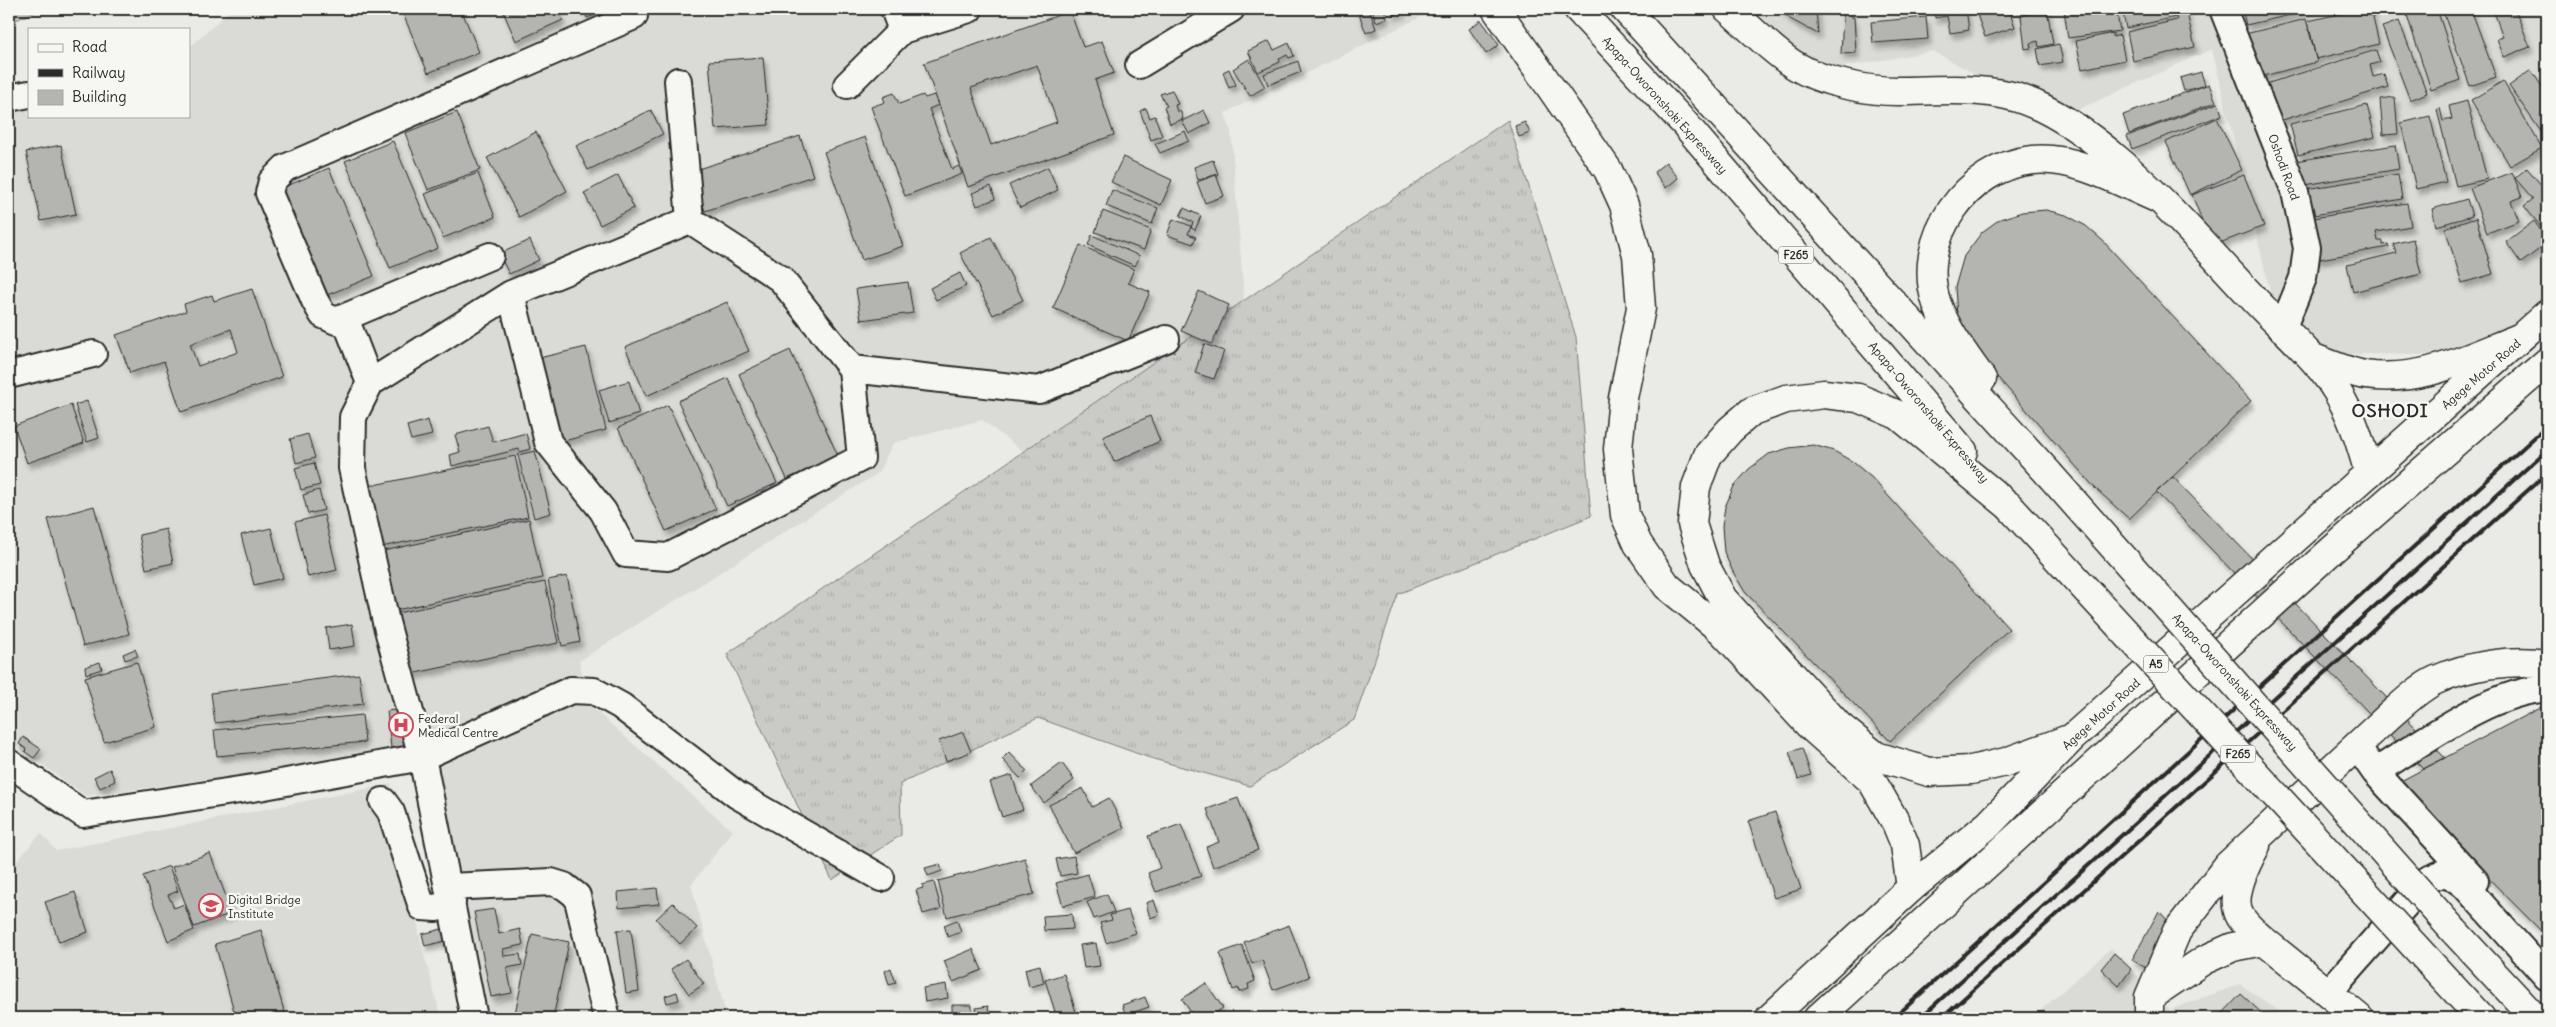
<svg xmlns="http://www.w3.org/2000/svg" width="2556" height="1027" font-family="Delius,sans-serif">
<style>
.built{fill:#dadad6}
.grass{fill:url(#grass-tufts);stroke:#7a7a79}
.building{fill:#b4b4b1;stroke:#2b2b2b;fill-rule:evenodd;filter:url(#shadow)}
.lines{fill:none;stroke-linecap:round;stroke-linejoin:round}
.minor-casing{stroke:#2b2b2b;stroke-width:30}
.major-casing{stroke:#2b2b2b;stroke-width:31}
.highway-casing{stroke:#2b2b2b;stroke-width:31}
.minor{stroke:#f6f6f2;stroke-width:26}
.major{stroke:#f6f6f2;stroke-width:28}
.highway{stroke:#f6f6f2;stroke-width:28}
.rail{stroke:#2b2b2b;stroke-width:4}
.highway-bridge-casing{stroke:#2b2b2b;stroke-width:31;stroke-linecap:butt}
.highway-bridge{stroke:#f6f6f2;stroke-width:28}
.labels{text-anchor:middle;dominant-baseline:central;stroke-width:5;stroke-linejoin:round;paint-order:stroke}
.shield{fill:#f6f6f2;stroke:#686867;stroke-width:1}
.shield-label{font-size:11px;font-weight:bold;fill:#2b2b2b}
.street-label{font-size:12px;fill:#2b2b2b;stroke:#f6f6f2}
.poi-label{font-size:12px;fill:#2b2b2b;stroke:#f6f6f2;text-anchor:start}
.district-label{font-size:18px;font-weight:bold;letter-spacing:1px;fill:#2b2b2b;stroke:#f6f6f2}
</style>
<defs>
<pattern id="grass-tufts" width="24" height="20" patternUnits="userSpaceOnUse" patternTransform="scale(1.25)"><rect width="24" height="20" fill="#cacac7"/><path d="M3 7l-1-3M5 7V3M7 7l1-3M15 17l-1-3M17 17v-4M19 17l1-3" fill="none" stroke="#aeaeab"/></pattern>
<filter id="shadow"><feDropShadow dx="3" dy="5.5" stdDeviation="2.5" flood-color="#0004"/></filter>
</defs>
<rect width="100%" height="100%" fill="#eaeae6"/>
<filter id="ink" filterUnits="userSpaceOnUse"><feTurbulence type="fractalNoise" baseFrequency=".02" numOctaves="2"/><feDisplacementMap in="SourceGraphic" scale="10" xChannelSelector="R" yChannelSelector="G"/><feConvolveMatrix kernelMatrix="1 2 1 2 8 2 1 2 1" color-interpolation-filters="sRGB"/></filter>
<g filter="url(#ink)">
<path class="built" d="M232,9H1429L1431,12L1225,113L1231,132L1247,338L1032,458L982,420L893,443L878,473L579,661L589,705L733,831L691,885L727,1018H485L430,749L86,796L9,741V106L29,101V116H189V48Z
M1725,9H2547V314L2510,356L2285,353L2212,49L2066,115L2028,103L1933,51L1804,74Z
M391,784L421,943L441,1018H9V870L41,833L56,851Z
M2111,948L2170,1010L2240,984L2289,1018H2032Z"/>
<path class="grass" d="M9,9H41L9,23Z
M1508,120L1576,337L1591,516L1398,594L1354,720L1250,786L1150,758L1038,718L900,784L901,835L832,880L727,654Z"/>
<path class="building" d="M401,9H461L479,52L428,73Z
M502,9H557L563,20L516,41Z
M583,9H610L587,18Z
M911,9H926L913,14Z
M1357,9H1369L1376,29L1366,33Z
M1372,9H1384L1387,18L1376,22Z
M1391,9H1402L1403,12L1393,15Z
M1781,9H1816L1818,34L1790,19Z
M1840,9H1850L1851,17H1854L1856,53L1841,54L1843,17Z
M1934,9H1966L1969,30L1950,33L1947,16L1935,18Z
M1975,9H2009L2015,27L1985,37Z
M2017,9H2032L2018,13Z
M2047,9L2053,44L2039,47L2038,41L2030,43L2031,48L2025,49L2021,16Z
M2116,9L2120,31L2068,38L2064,10Z
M2122,9H2186L2195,47L2133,61L2127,32L2177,20L2176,17L2126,28Z
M2242,9H2317L2246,25Z
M2361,9H2371L2379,44L2316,59L2308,21Z
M2416,9H2437L2460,80L2431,90L2406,12Z
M2442,9H2471L2496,77L2470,86Z
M2493,9H2515L2530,47L2504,57L2497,39L2503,37Z
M1070,11L1083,47L1102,41L1114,73L1095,80L1114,135L968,187L924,63ZM1037,65L1057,122L991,145L971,88Z
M1926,17L1928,39L1873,43L1871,22Z
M2306,19L2317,62L2252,79L2241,35Z
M1481,20L1499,45L1486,54L1469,29Z
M2399,21L2427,93L2410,100L2382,27Z
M2113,33V37L2120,35L2125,60L2082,69L2076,41Z
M1269,41L1274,50L1289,43L1294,56L1289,58L1287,55L1279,59L1280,62L1258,72L1248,51Z
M2059,44L2063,62L2040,66L2037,49Z
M2376,50L2380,62L2370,65L2373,77L2384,74L2388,87L2273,123L2262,85Z
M763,57L769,125L715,129L709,61Z
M1249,59L1265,87L1250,96L1233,69Z
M1298,61L1301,72L1268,85L1264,74Z
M1229,69L1236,85L1229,88L1223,72Z
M2531,70L2547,94V140L2509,86Z
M2201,72L2205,85L2184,91L2180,78Z
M2503,81L2542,148L2510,166L2471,100Z
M2209,84L2216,102L2129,134L2123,115Z
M1172,90L1178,104L1175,105L1177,112L1180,110L1183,119L1170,124L1164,107L1167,106L1160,94Z
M894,93L899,104L923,95L925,98L934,95L938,105L929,109L952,169L959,166L962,174L905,196L871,107L885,102L883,97Z
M2395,97L2398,134L2383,135L2380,99Z
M2467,101L2487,179L2456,186L2437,110L2440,108L2443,121L2452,119L2449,106Z
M2218,103L2222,115L2132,149L2127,136Z
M2367,105L2375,137L2298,155L2290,124Z
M1146,108L1150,118L1155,116L1162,136L1151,140L1140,111Z
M651,110L663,134L588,170L576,146Z
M1204,110L1210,123L1189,134L1182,121Z
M457,112L480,170L428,190L405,133Z
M2430,116L2446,182L2416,189L2401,123Z
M2217,118L2242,170L2190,195L2166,142Z
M1525,122L1530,133L1519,137L1515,126Z
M1185,131L1189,141L1160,153L1155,144Z
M536,132L567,191L519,217L487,158Z
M800,136L813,176L705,211L692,171Z
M865,137L903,246L862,260L824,152Z
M393,141L438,248L390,268L345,161Z
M61,145L76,214L41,221L26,152Z
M2395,145L2399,169L2299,186L2295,161Z
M1123,157L1172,180L1161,205L1111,182Z
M1213,160L1218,174L1198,180L1194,167Z
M1666,162L1678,178L1666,188L1654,172Z
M1048,167L1058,190L1020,208L1009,185Z
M329,168L374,276L322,297L277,190Z
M2527,168L2547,192L2546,233L2524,206L2533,199L2515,178Z
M2547,170V183L2541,175Z
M2512,172L2522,197L2511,201L2519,221L2487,233L2470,188Z
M478,173L495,217L443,238L425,194Z
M2398,174L2402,199L2303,217L2300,190Z
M618,175L634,208L600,225L584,193Z
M1216,175L1224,196L1205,203L1197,182Z
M2244,175L2264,226L2212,246L2192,195Z
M991,186L995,199L977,206L972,193Z
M1112,190L1158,208L1152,224L1106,206Z
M2467,199L2472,216L2436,226L2432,209Z
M2407,203L2411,226L2376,232L2378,241H2383V245L2388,244L2389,247L2314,260L2307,219Z
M1184,208L1201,216L1195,230L1191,228L1193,222L1180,216Z
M2046,210L2066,215L2086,226L2103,241L2251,401L2129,519L2095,488L1978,355L1957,316L1955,287L1964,256L1982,232L2000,219L2022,212Z
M1103,211L1151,230L1144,250L1095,232Z
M2476,218L2493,274L2462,283L2445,228Z
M1173,219L1191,226L1188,234L1196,237L1193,244L1167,235Z
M2534,221L2547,239V243L2521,263L2506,242Z
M1092,235L1140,256L1135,266L1088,245Z
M991,237L1023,300L993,315L960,253Z
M2413,239L2421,274L2353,292L2347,265L2396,253L2393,244Z
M530,240L539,260L509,274L499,254Z
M1080,245L1134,269L1128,283L1150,292L1128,341L1053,308Z
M960,273L966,286L936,300L930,288Z
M908,282L913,313L861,320L856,289Z
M252,289L282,377L181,412L164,361L130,373L116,335L186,311L184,304L212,295L214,301ZM231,329L238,352L198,366L190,344Z
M1199,291L1229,305L1212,344L1181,331Z
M727,302L749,351L646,396L625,347Z
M1204,344L1224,351L1214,379L1195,373Z
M586,347L606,430L560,442L539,358Z
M790,350L838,456L787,479L739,374Z
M728,378L777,483L727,506L678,401Z
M629,381L639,414L609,423L599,390Z
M87,401L99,438L87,442L75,405Z
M71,405L84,443L27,463L14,426Z
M668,405L716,509L666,531L618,428Z
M1150,416L1160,441L1114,462L1103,437Z
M428,420L432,435L411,440L407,426Z
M488,426L493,442L526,433L530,449L520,452L519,449L452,466L450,455L460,452L455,435Z
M308,434L315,458L296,463L290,439Z
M1813,445L1834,451L1853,462L1871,477L2009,629L1890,741L1745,592L1733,572L1724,552L1722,526L1725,507L1734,486L1749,469L1769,454L1789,448Z
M535,451L551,513L534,518L518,455Z
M515,456L528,517L376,548L364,487Z
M314,463L320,485L301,490L295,468Z
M2173,477L2445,758L2423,769L2156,492Z
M319,490L324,510L308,514L303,495Z
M94,506L129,634L83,646L48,519Z
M324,515L337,570L308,577L295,522Z
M529,519L542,578L392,611L379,552Z
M271,528L283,578L254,585L241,535Z
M166,529L173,563L146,569L139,535Z
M567,576L580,642L562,646L548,580Z
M545,582L558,643L406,675L393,614Z
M352,624L355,646L329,650L326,628Z
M135,649L138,656L125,660L123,654Z
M100,662L102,669L86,674L85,667Z
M137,662L156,727L104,742L85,677Z
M359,674L363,704L215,723L211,693Z
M2547,704V937L2395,784Z
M407,708L410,746L391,748L387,711Z
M362,715L365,742L217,756L214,730Z
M963,732L971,752L946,761L939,741Z
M23,737L41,749L34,758L25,752L26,749L19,744Z
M1802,748L1811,775L1798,779L1789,752Z
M1009,752L1027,771L1020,778L1002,759Z
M1062,763L1074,780L1044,803L1031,786Z
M110,769L115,781L100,788L94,777Z
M1012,775L1023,810L1002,817L990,782Z
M1083,788L1092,807L1109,798L1124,828L1074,853L1049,805Z
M1238,798L1258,850L1213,867L1206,847L1219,842L1207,809Z
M1775,812L1801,889L1774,898L1748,821Z
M1181,824L1201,876L1156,892L1148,873L1160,868L1148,836Z
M210,853L232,913L194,927L172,867Z
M1074,856L1077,873L1060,876L1056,859Z
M1025,858L1034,894L947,917L938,881Z
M940,864L942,871L928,876L925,868Z
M169,866L178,891L168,895L174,908L184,904L194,930L168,941L143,876Z
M1088,874L1095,897L1063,906L1056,883Z
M934,882L941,909L923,914L916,890L923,888L922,885Z
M657,888L659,904L619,908L618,892Z
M75,892L88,932L59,942L45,902Z
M1107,894L1114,912L1094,919L1087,902Z
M1154,900L1159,915L1150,918L1146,903Z
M673,903L697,928L680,944L656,919Z
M494,909L499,934L520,929L523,945L503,949L504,956L520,954L522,965L507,968L512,993L491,997L474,912Z
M1128,910L1136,933L1106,943L1100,923L1112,920L1110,915Z
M2159,911L2169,922L2146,968L2132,960Z
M1072,914L1073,929L1044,931L1043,916Z
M957,920L961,932L948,937L944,925Z
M1289,925L1309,977L1273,990L1262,960L1252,964L1244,942Z
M442,929L445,941L425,946L422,934Z
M631,929L639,991L626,993L617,930Z
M261,930L286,1018H236L215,944Z
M532,934L569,942L553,1018H514Z
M1096,943L1100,966L1084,968L1080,945Z
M1242,945L1255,981L1248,984L1249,989L1239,992L1238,988L1233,990L1220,953Z
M973,949L982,970L953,982L944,961Z
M2114,953L2131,969L2119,986L2101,969Z
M686,959L704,984L689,994L671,969Z
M1040,965L1044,983L1029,987L1025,969Z
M891,968L896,983L889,985L885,971Z
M1064,974L1076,1012L1057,1018L1045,980Z
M1206,983L1223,1008L1208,1018H1195L1182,999Z
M946,984L948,998L925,1002L923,988Z
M677,992L679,1000L667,1003L665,996Z
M2241,994L2267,1018H2227L2222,1014Z
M1145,997L1149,1007L1126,1015L1122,1005Z
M952,1005H972V1018H952Z
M988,1006L990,1018H978L976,1008Z
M1017,1011L1019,1018H995L994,1015Z
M1171,1011L1177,1018H1164L1163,1017Z
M1707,1012L1713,1018H1700Z"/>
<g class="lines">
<defs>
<path id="minor" d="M894,9L902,30
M2223,9L2295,192L2307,248L2303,278L2282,329
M1139,65L1231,9
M678,81L690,220
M847,85L902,30L969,9
M9,98L29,94
M490,256L336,321L323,315L315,301L269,193L272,181L285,168L634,16
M345,318L370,383
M852,369L1039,390L1166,339
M9,375L93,354
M2357,746L2375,772L2475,881
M9,763L83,814L259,787L422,757L571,690L594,691L621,706L737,795L881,878
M2375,772C2420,744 2494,689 2547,689
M383,801L391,812L422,907L436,908L452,903
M449,887L551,882L564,886L577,896L607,1018
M2329,992L2427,880L2446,872L2464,885L2547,977
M474,1018L422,757L386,622L352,468L353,417L370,383L511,294L690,220L781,279L852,369L861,458L668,557L626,554L603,511L548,442L511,294"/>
<path id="major" d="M1496,9L1608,170L1624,205L1637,255L1641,308L1623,398L1618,449L1625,515L1638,544L1667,586L1722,631L1809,725L1872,781L1896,823L1905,845L1911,888
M1728,9C1747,25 1775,54 1796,66C1822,82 1867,91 1897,91C1934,91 1971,87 2007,95C2095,115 2194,236 2255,300C2286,333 2322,361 2343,402C2355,424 2362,449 2369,473
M2314,358C2330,364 2348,372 2365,375C2422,383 2467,358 2519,338
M2256,846C2247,862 2229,897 2240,916C2245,925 2256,934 2264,941
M2149,997L2204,960L2233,947L2264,941L2359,1018
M2149,1018V997L2177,931L2228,865L2390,715C2404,703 2419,688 2436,680C2468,665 2513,659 2547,664"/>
<path id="highway" d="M1578,9L1685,124L1963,451
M1625,9L2049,474
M1982,379C1966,356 1947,332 1937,304C1914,240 1967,166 2033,160C2076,156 2121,183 2159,199
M2009,506L1898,415L1858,398L1824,394L1786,399L1752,411L1730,430L1708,455L1696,487L1692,524L1705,565L1723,599L1838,725L1876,756L1929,772L1971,770L2006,762L2066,740
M2454,931L2535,1018
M2467,1003L2481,1018
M1770,1018L1911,888L1989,824L2072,738L2547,314
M1818,1018L2331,551L2547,362"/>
</defs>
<use href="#minor" class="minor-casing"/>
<use href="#major" class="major-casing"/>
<use href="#highway" class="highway-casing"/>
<use href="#minor" class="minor"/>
<use href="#major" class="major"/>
<use href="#highway" class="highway"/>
<path class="rail" d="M1894,1018L2547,426
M1920,1018L2547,450
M1942,1018L2547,473"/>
<defs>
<path id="highway-bridge" d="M2049,474L2454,931
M2009,506L2467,1003"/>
</defs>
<use href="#highway-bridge" class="highway-bridge-casing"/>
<use href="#highway-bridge" class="highway-bridge"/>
</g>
</g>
<defs>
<symbol id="hospital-ring" viewBox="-11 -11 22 22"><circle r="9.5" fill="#f6f6f2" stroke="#d1495b" stroke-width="1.5"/><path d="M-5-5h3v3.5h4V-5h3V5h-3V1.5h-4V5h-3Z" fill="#d1495b"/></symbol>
<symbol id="university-ring" viewBox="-11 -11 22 22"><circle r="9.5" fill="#f6f6f2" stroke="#d1495b" stroke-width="1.5"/><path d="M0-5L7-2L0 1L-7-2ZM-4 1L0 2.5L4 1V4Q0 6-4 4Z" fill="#d1495b"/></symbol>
</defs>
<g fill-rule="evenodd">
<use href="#hospital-ring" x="387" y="711" width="28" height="28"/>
<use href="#university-ring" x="197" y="892" width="28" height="28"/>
</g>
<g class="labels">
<g class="shield">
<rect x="1778.5" y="246.5" width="35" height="17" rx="4"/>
<rect x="2143.5" y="655.5" width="25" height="17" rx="4"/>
<rect x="2220.5" y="745.5" width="35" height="17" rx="4"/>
</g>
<g class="shield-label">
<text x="1796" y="255">F265</text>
<text x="2156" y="664">A5</text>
<text x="2238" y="754">F265</text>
</g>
<g class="street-label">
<text transform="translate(1665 105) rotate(48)">Apapa-Oworonshoki Expressway</text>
<text transform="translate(2284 167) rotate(70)">Oshodi Road</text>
<text transform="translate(2481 374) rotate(-41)">Agege Motor Road</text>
<text transform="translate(1929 412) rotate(50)">Apapa-Oworonshoki Expressway</text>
<text transform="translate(2235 682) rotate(48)">Apapa-Oworonshoki Expressway</text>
<text transform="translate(2101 714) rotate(-42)">Agege Motor Road</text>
</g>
<g class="poi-label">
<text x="418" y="718">Federal<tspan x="418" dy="14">Medical Centre</tspan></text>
<text x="228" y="899">Digital Bridge<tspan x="228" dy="14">Institute</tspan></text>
</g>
<g class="district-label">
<text x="2390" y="410">OSHODI</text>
</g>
</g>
<rect width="2556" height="1027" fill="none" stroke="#f6f6f2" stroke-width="30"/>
<rect x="15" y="15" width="2526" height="997" fill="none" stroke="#2b2b2b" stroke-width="2" filter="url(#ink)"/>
<rect x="28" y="28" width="162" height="90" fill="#f6f6f2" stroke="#a5a5a2"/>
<rect x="38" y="44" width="25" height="8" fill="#f6f6f2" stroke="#a5a5a2"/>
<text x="72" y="52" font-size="15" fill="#2b2b2b">Road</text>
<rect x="38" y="69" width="25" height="8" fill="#2b2b2b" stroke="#a5a5a2"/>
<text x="72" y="78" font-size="15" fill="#2b2b2b">Railway</text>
<rect x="38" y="90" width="25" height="15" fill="#b4b4b1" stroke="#a5a5a2"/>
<text x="72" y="102" font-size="15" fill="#2b2b2b">Building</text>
</svg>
